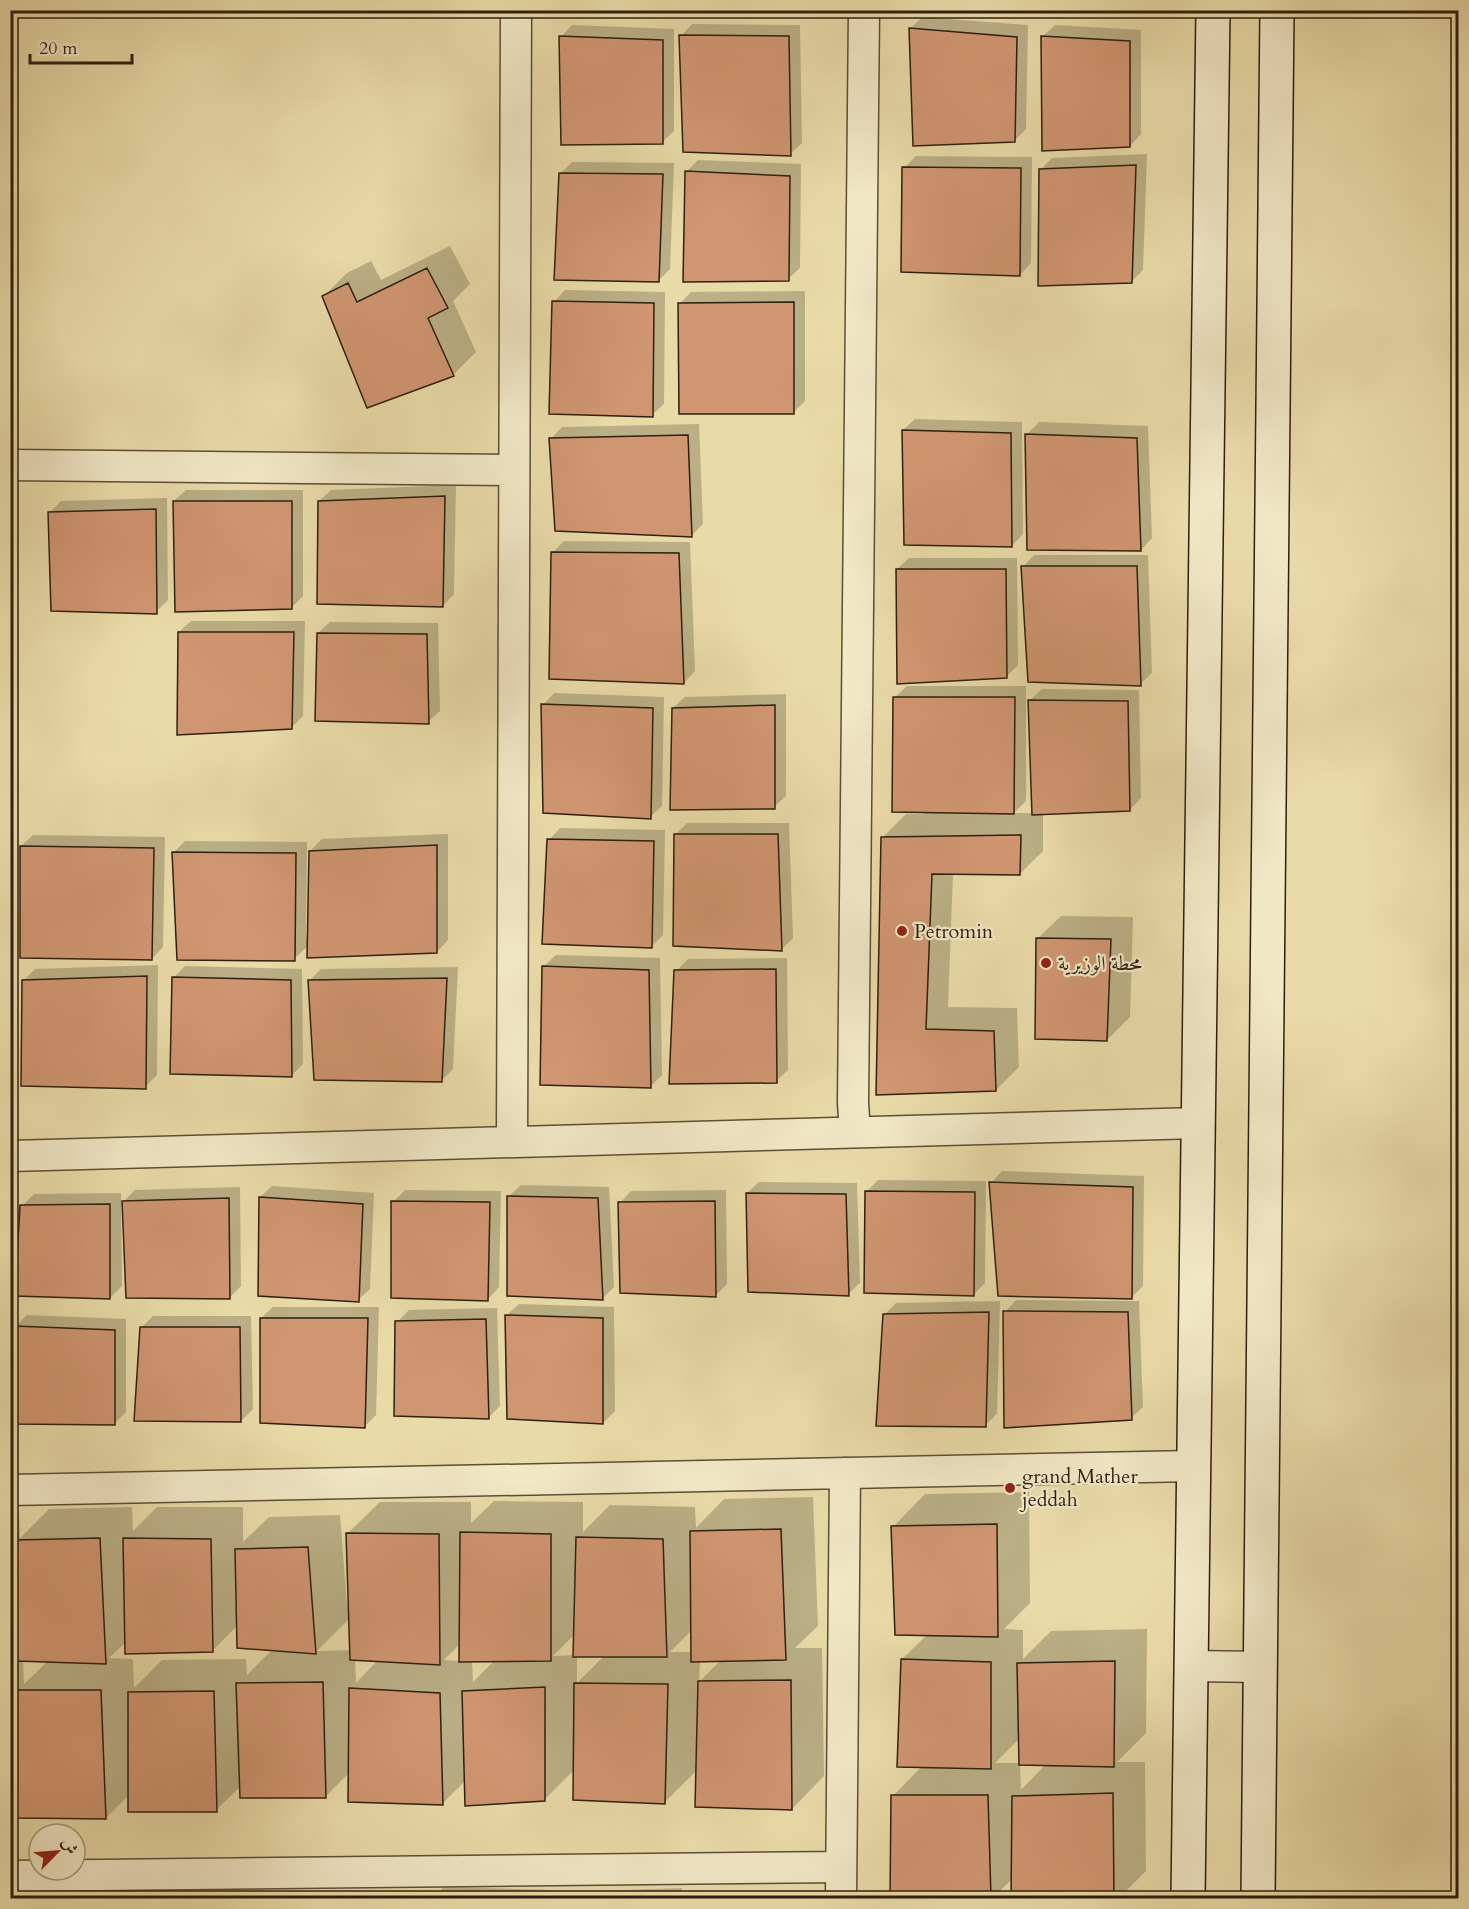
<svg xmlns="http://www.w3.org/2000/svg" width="1469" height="1909" font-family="Cardo,Amiri,serif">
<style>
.shadow{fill:#0003;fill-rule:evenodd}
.building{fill:#d09671;stroke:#2e1f10;stroke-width:1.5}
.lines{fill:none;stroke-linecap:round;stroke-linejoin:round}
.street-casing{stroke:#5d4e36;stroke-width:33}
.secondary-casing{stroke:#2e1f10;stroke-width:36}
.street{stroke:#f1e8c6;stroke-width:30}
.secondary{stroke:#f1e8c6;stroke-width:33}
.poi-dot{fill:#8f2418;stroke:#f1e8c6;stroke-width:2}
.labels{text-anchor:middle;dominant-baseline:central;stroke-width:4.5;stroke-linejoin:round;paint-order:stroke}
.poi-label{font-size:20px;fill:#2e1f10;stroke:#f1e8c6;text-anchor:start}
</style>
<rect width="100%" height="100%" fill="#e9dba8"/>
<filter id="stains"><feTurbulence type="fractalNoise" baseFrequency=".00333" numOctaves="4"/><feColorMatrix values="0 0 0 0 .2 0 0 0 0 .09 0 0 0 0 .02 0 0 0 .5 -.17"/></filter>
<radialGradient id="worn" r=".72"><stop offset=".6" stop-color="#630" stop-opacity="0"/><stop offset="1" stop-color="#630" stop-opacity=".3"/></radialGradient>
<path class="shadow" d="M922,17L1028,25L1026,129L1014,141L910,29Z
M692,24L800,25L802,143L790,154L681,36Z
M572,25L674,29V131L662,142L561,37Z
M1055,25L1141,30V134L1130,146L1043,36Z
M1147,154L1143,270L1131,282L1040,170L1052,158Z
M916,156L1032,157L1031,263L1020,275L904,168Z
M698,160L801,164L800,268L788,279L687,171Z
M572,162L674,163L670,269L658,281L560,174Z
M450,246L470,284L453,301L476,352L453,375L324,296L347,273L371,261L381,280Z
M565,290L665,292L664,404L652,415L554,302Z
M805,291V401L793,413L680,304L691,292Z
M915,419L1022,422L1023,534L1012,546L903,430Z
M1039,422L1148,426L1152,538L1141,550L1027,434Z
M699,424L703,524L692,535L551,439L562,427Z
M456,485L454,594L443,606L319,501L331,490Z
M186,490H303V596L291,608L174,501Z
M167,498L168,600L156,612L50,512L61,501Z
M564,541L690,542L695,671L684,683L553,552Z
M1034,555H1148L1152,673L1140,684L1023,567Z
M909,558H1017L1018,665L1006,677L897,569Z
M191,621H305L303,716L291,728L179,632Z
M330,622L438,623L440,711L428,722L318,633Z
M907,686H1026V801L1014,813H1034L1030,700L1042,689L1139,690L1141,798L1130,810L1043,813V851L1020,874L953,873L948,1007L1017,1008L1019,1067L996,1090L877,1093L883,837L906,814H924L895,697Z
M554,693L664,697L662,806L650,817L543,705Z
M786,694V796L774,807L673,708L685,697Z
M687,823H789L793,938L782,949L675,835Z
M560,828L665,830L663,935L651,947L549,840Z
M448,834V940L437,952L309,945L294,959L173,853L185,841L307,842L306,936H309L310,851L322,839Z
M33,835L165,837L163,947L152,959L21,846Z
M1061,916L1133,917L1130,1017L1107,1040L1037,939Z
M556,955L660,958L662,1075L651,1086L544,966Z
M787,958L788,1070L776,1081L676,971L688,959Z
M158,965L157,1075L145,1087L24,980L35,969Z
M185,966L302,969L303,1064L291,1076L173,978Z
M458,967L453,1069L442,1080L310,980L321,969Z
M1002,1171L1144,1176L1143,1286L1132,1297L991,1183Z
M878,1180L986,1181L985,1283L973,1295L867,1191Z
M759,1182L857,1183L860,1283L848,1294L747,1193Z
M521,1185L609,1187L614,1287L602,1299L509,1196Z
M272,1186L374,1193L370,1289L358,1300L260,1197Z
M240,1187L241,1286L230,1297L124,1206H121L122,1286L110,1298L22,1206L34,1194L121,1193V1204L135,1190Z
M405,1190L501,1191L499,1287L488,1299L393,1202Z
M726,1190L727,1284L715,1296L620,1203L631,1191Z
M1016,1300L1139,1301L1143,1407L1131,1418L1005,1312Z
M1000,1301L997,1414L985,1425L884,1315L896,1303Z
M519,1304L614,1307L615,1411L603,1423L507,1315Z
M273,1307H379L376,1415L365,1426L261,1318Z
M497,1308L500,1406L488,1418L397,1322L409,1310Z
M27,1315L126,1319V1412L114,1424L15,1327Z
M153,1316H251L253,1409L241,1421L141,1328Z
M1029,1492L1030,1603L1004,1629L1023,1630V1659L1051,1631L1147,1629L1146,1733L1117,1762H1145L1146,1871L1125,1892L1143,1891V1898L891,1897L893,1796L922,1766L902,1659L928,1634L893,1527L925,1494ZM1020,1738L1021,1763H995ZM1020,1764H1046L1021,1790ZM1013,1878V1894H997Z
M813,1497L818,1626L795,1648H822L824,1776L792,1809L697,1770L664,1803L575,1769L544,1800L466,1780L442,1804L349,1773L325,1797L241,1786L216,1810L130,1794L106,1818L17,1788L10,1795V1657H17V1621L10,1627V1512H19L20,1538L49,1509L132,1507L133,1531L157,1507H243V1542L269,1517L340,1515L347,1606H349L347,1534L380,1502H471V1523L494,1501L583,1502V1532L610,1505L695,1507L696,1528L724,1499ZM350,1618L351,1650L317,1651ZM238,1625L272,1650L247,1675L246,1659L162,1660L134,1688L133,1659L109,1658L127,1641L212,1651ZM692,1630V1652H670ZM575,1634L574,1655L553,1656ZM461,1643V1661L444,1660ZM577,1656H604L577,1683ZM355,1659L378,1660L356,1683ZM23,1660L48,1661L24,1684ZM495,1660L473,1682L472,1661ZM700,1660H721L699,1682Z
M444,1887L550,1890V1898H432Z
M682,1888V1898H567L574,1892Z
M194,1892L197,1898H180Z
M810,1894V1898H710L712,1897Z"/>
<path class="building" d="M909,28L1017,37L1015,142L913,146Z
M679,35L789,36L791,156L683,152Z
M559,36L663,40V144L561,145Z
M1041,36L1130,41V147L1042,151Z
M1136,165L1132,283L1038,286L1039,169Z
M902,167L1021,168L1020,276L901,272Z
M685,171L790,176L789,281L683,282Z
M559,173L663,174L659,282L554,280Z
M427,268L448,308L428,318L454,376L367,408L322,296L348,283L357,302Z
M552,301L654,303L653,417L549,414Z
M794,302V414H679L678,303Z
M902,430L1011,433L1012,547L904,545Z
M1025,434L1137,438L1141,551L1027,550Z
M688,435L692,537L555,531L549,438Z
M445,496L443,607L317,604L318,501Z
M173,501H292V609L175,612Z
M156,509L157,614L51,611L48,512Z
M551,552L679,553L684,684L549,679Z
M1021,566H1137L1141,686L1028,682Z
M896,569H1006L1007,678L897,684Z
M178,632H294L292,729L177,735Z
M317,633L427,634L429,724L315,721Z
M893,697H1015L1014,814L892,812Z
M1028,700L1128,701L1130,811L1032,815Z
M541,704L653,708L651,819L543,813Z
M775,705V809L670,810L672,708Z
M674,834H778L782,951L673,946Z
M1021,835L1020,875L932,874L926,1029L994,1031L996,1091L876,1095L881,837Z
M547,839L654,841L652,948L542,944Z
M437,845V953L307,958L309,851Z
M20,846L154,848L152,960L20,958Z
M172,852L296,853L295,961L177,960Z
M1036,938L1111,939L1107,1041L1035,1039Z
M542,966L649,970L651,1088L540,1085Z
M776,969L777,1083L669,1084L674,970Z
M147,976L146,1089L21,1086L22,980Z
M172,977L291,980L292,1077L170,1074Z
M447,978L442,1082L314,1080L308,980Z
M989,1182L1133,1187L1132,1299L998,1296Z
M865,1191L975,1192L974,1296L864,1293Z
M746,1193L846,1194L849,1296L748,1292Z
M507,1196L598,1198L603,1300L507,1296Z
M259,1197L363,1204L359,1302L258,1296Z
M229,1198L230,1299L126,1298L122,1201Z
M391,1201L490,1202L488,1301L391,1298Z
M715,1201L716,1297L620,1293L618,1202Z
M110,1204V1299L15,1296L20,1205Z
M1003,1311L1128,1312L1132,1420L1004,1428Z
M989,1312L986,1427L876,1426L883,1314Z
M505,1315L603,1318V1424L507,1419Z
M260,1318H368L365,1428L260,1423Z
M486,1319L489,1419L394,1416L395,1321Z
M14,1326L115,1330V1425L14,1424Z
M140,1327H240L241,1422L134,1421Z
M997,1524L998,1637L895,1635L891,1526Z
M781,1529L786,1660L691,1662L690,1531Z
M460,1532L551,1534V1661L459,1662Z
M346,1533L439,1534L440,1665L350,1660Z
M576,1537L663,1539L667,1657H573Z
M100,1538L106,1664L15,1661V1540Z
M123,1538L211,1539L213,1652L125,1654Z
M308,1547L316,1654L237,1648L235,1549Z
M901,1659L991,1662V1769L897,1767Z
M1115,1661L1114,1767L1019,1765L1017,1663Z
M791,1680L792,1810L695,1807L698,1681Z
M323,1682L326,1798H240L236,1683Z
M574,1683L668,1684L665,1804L573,1800Z
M545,1687V1801L465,1806L462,1691Z
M349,1688L440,1693L443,1805L348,1802Z
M16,1690H101L106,1819L15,1818Z
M214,1691L217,1812H128V1692Z
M1113,1793L1114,1898H1011L1012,1796Z
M891,1795H988L991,1898H890Z"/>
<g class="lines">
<defs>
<path id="street" d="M10,465L514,470
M855,1132L853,1103L864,10
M512,1142L516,10
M10,1156L1198,1123
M10,1490L1193,1466
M1191,1666L1261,1667
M10,1876L841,1867
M841,1898L845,1473"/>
<path id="secondary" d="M1188,1898L1213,10
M1258,1898L1277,10"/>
</defs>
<use href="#street" class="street-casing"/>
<use href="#secondary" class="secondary-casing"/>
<use href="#street" class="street"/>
<use href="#secondary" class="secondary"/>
</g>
<g class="poi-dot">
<circle cx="902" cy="931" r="6"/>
<circle cx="1046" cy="963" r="6"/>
<circle cx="1010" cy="1488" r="6"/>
</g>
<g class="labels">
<g class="poi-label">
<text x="914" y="931">Petromin</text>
<text x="1058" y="963">محطة الوزيرية</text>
<text x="1022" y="1476">grand Mather<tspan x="1022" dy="23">jeddah</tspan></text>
</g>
</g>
<rect width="1469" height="1909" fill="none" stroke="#e9dba8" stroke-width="36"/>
<rect x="12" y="12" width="1445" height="1885" fill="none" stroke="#2e1f10" stroke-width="3"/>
<rect x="18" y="18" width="1433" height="1873" fill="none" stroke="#2e1f10" stroke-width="1.5"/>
<g transform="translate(57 1852) rotate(65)"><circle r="28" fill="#f1e8c6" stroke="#a3987d" stroke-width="1.5"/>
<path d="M0-4.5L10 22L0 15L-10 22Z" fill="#8f2418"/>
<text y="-9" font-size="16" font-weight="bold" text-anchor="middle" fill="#2e1f10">ش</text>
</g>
<path d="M30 54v9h102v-9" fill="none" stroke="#2e1f10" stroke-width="3"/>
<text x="39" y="54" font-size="18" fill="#2e1f10" stroke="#f1e8c6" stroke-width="4.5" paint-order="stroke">20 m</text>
<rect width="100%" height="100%" filter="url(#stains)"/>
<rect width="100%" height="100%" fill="url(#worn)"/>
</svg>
